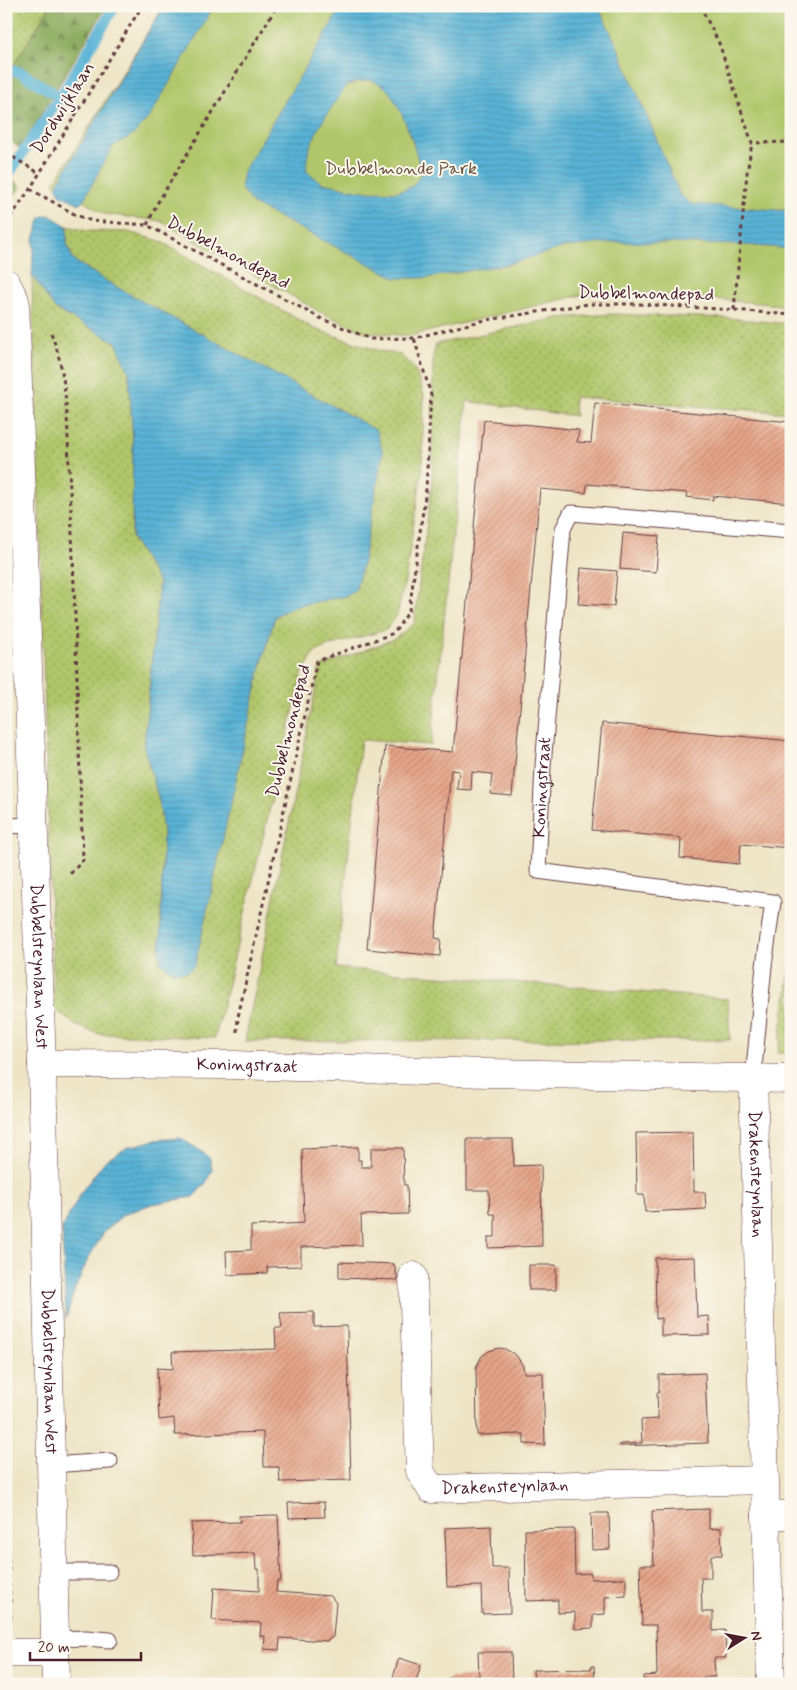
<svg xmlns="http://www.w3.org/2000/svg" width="797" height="1690" font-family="Mynerve,sans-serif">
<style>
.grass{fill:url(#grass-dots);stroke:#7e724a}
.forest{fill:url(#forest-firs);stroke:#6b6544}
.green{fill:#b1c66a;stroke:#7e724a}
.water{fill:url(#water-rules);stroke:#516980;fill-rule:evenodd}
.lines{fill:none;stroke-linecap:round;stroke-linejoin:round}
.stream{stroke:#58b3d6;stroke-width:11}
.building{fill:url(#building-hatch)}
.lane-casing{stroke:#633d42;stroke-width:17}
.street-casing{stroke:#633d42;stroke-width:29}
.path{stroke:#633d42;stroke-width:3;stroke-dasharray:4 4;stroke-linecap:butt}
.lane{stroke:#fff;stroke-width:15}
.street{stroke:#fff;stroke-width:28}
.labels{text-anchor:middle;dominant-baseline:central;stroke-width:4;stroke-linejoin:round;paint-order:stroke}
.street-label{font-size:18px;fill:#4a1f2b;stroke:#fbf7ec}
.park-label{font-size:18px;fill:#69513e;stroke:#fbf7ec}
</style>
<defs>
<pattern id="grass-dots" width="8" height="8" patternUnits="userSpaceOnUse" patternTransform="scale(1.25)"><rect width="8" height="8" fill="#b1c66a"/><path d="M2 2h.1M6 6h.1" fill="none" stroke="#92a057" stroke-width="1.8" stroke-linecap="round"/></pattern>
<pattern id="forest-firs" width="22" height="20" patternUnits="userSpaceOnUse" patternTransform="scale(1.25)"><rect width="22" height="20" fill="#8cab5e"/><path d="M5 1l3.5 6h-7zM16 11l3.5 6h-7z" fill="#748b4e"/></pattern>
<pattern id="water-rules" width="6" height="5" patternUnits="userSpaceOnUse" patternTransform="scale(1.25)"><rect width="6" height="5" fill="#58b3d6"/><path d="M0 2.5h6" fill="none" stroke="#4b91ae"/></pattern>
<pattern id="building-hatch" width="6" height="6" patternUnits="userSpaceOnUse" patternTransform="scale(1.25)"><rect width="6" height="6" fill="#e6a589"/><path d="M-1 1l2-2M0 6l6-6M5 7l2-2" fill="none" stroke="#bc8670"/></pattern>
</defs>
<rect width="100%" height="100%" fill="#fbf7ec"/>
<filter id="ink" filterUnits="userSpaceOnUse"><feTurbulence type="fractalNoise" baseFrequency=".02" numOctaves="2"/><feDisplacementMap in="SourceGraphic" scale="10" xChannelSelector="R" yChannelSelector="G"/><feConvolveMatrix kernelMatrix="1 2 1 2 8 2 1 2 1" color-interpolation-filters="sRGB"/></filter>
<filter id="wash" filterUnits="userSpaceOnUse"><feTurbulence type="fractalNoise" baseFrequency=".0096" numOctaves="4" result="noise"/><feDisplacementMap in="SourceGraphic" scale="20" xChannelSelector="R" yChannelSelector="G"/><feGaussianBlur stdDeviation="1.12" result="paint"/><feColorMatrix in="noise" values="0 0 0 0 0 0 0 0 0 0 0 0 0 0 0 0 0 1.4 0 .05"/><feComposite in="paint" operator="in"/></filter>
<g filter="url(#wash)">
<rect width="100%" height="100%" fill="#eee5c6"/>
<path class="grass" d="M6,6H50L6,78Z
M67,226L87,231L128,232L160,241L315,329L377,350L401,355L415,369L424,395L422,471L405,581L397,615L386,630L328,646L314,653L302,674L215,1038L99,1034L75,1025L54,1009C48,830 43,651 38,471C37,406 33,340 32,275L55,309L116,342L129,372L133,444L132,538L159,582L144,747L159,800L163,832L160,962L261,666L275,616L294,606L346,596L111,284L73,260L67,244Z
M612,314L727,318L791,324V413L574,397L575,416L467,401L431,745L361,740L336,968L728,999L730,1040L245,1041L320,667L394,639L414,624L432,483L433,357L436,344L558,318Z
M790,970L791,1053H778V1052Z"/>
<path class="forest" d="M50,6H107L20,149L6,137V78Z
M6,175L21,186L6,207Z"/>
<path class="green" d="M164,6H791V306L637,292L581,295L409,336L364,332L320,312L160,221L104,214L54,183Z"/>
<path class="water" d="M164,6H214L150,116L133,135L113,146L84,199L80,204L61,195L56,186Z
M342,6H598L618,48L680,195L691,204L791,211V249L747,245L618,242L565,247L509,264L425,278H396L253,204L241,189L243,172ZM372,80C377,83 385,86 388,90C403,110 417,150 421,174L413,186L397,192L361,191L322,183L307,172C302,146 331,109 345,87L355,82Z
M49,215L67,226V244L73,260L111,284L376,430L383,452L362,566L355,591L346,596L294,606L275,616L261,666L195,965L187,972L173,971L160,962L163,832L159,800L144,747L159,583L132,538L133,444L129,372L116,342L55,309L32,275L34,239L41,217Z
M180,1138L201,1151L210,1159L212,1170L206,1183L193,1197L152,1204L123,1215L104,1232L88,1259L75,1289L66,1318L62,1228L82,1191L105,1161L128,1147L155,1140Z"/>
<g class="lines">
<path class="stream" d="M6,68L20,72L60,97
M6,178L60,97L115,6"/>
</g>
<g id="blocks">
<path class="building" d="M595,403L791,422V503L713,496V500L686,497L687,493L587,484L586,493L540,489L512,796L490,794L492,774L472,772L471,790L457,789L459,771L451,770L435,938L441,939L440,956L367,949L385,746L453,752L484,420L579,430L577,442L591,443Z
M623,533L659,536L656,572L620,569Z
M581,568L617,571L614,606L578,604Z
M602,723L791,741V848L741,844L739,864L680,858L681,838L592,830Z
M693,1132L694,1192H705L706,1209L645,1212L644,1195H637L636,1133Z
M467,1139H513L514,1166L541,1165L542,1246L488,1248V1237H495V1214H490L489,1190H467Z
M358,1147V1160H361V1167H371V1148H403L404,1185H407L408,1214L361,1215L362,1245L301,1247V1266L267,1267V1273L227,1275L226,1251L251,1250V1226L304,1223L302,1149Z
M695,1257L697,1317L709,1316L710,1335L661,1336V1318L656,1319L655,1258Z
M339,1262L394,1264L398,1280L339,1278Z
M529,1265H556V1290H529Z
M314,1312V1327L347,1326L351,1480L280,1482L279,1467H264L263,1432L175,1435L174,1418L159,1420L157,1368L173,1369L172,1352L276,1349L275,1328H282L280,1313Z
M499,1348L505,1349L516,1355L523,1366L524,1373H543L545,1445L524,1444V1434L477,1435L476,1367L482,1356L489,1351Z
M705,1373L708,1443L620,1446V1444L642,1443L641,1420L658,1419L657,1392L659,1393V1375Z
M324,1502L325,1517L289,1518L288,1503Z
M709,1509V1529L721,1528L722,1555H711V1578H701L702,1612H713V1631L725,1630L726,1658H714L715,1677H704V1684H644V1676L657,1675L656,1625H642L640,1565H654L652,1511Z
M591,1513H609L610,1549L592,1550Z
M278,1515L281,1581H277L276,1592L331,1596L336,1603L333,1637L327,1641L280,1638L279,1650L264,1649L265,1636H260L261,1623L212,1620L214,1588L259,1591V1569H256L255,1553L193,1555L191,1523L240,1522L239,1516Z
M491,1526L492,1568H509L510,1613L482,1614L481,1586L447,1587L445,1528Z
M574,1529L575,1574L591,1573V1579L626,1578V1596L605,1597V1614L593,1615V1628L575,1629V1612L558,1613V1600L526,1601L525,1530Z
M478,1652H511L512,1684H448V1678L479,1676Z
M399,1658L421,1665L415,1684H391Z
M591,1666H594L595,1684H534L533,1670L591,1669Z
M233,1680V1684H184V1682Z"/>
</g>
</g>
<g filter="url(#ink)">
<use href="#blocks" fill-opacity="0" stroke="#633d42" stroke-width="1"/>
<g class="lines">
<defs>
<g id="lane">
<path d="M6,826L32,825"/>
<path id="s1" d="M753,1078L764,966L773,902L538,871L543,766L563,529L571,513L791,531"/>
<path d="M51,1465L110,1461"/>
<path d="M53,1572H109"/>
<path d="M54,1639L86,1638L110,1640"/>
</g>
<g id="street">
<path id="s2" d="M6,283L15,300L42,1064L56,1684"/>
<path id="s3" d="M42,1064L234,1065L486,1073L791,1079"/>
<path id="s4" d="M753,1078L771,1684"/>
<path id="s5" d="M413,1276L420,1471L431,1489L764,1480"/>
<path d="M766,1515H791"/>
<path d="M6,1653H54"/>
</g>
</defs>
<use href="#lane" class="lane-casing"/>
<use href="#street" class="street-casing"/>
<path class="path" d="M700,6L719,43L752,143L791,142
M6,153L39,173
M30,189L76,215L92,221L147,225L322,319L371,339L414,338L481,321L588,304H640L734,310L791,315
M6,224L30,189L142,6
M147,225L158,202L277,6
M734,310L747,173L752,143
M51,333C70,379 67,439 70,489C76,613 78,736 83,860L70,874
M237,1032L238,1017L317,661L394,633L409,611L426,489L431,395L414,338
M6,1487L11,1621"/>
<use href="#lane" class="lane"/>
<use href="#street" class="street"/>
</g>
</g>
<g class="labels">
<g class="street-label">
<text transform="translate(63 108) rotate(-58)">Dordwijklaan</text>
<text transform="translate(228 253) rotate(28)">Dubbelmondepad</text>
<text transform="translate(646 294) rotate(1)">Dubbelmondepad</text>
<text transform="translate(289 731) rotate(-76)">Dubbelmondepad</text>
<text stroke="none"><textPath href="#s1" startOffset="498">Koningstraat</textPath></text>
<text stroke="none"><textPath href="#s2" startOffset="686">Dubbelsteynlaan West</textPath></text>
<text stroke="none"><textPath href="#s3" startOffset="205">Koningstraat</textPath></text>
<text stroke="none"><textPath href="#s4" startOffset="96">Drakensteynlaan</textPath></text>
<text stroke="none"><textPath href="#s2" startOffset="1091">Dubbelsteynlaan West</textPath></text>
<text stroke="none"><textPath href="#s5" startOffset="290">Drakensteynlaan</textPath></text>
</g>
<g class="park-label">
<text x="401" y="169">Dubbelmonde Park</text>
</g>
</g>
<rect width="797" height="1690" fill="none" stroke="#fbf7ec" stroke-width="25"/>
<g transform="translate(744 1638) rotate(79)" stroke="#fbf7ec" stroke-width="4" paint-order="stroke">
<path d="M0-4L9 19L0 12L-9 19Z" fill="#4a1f2b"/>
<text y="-8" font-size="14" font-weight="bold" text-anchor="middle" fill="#4a1f2b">N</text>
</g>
<path d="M30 1652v8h111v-8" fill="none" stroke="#4a1f2b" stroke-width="2.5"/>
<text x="38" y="1652" font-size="15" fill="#4a1f2b" stroke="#fbf7ec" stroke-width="4" paint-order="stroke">20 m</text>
</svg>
